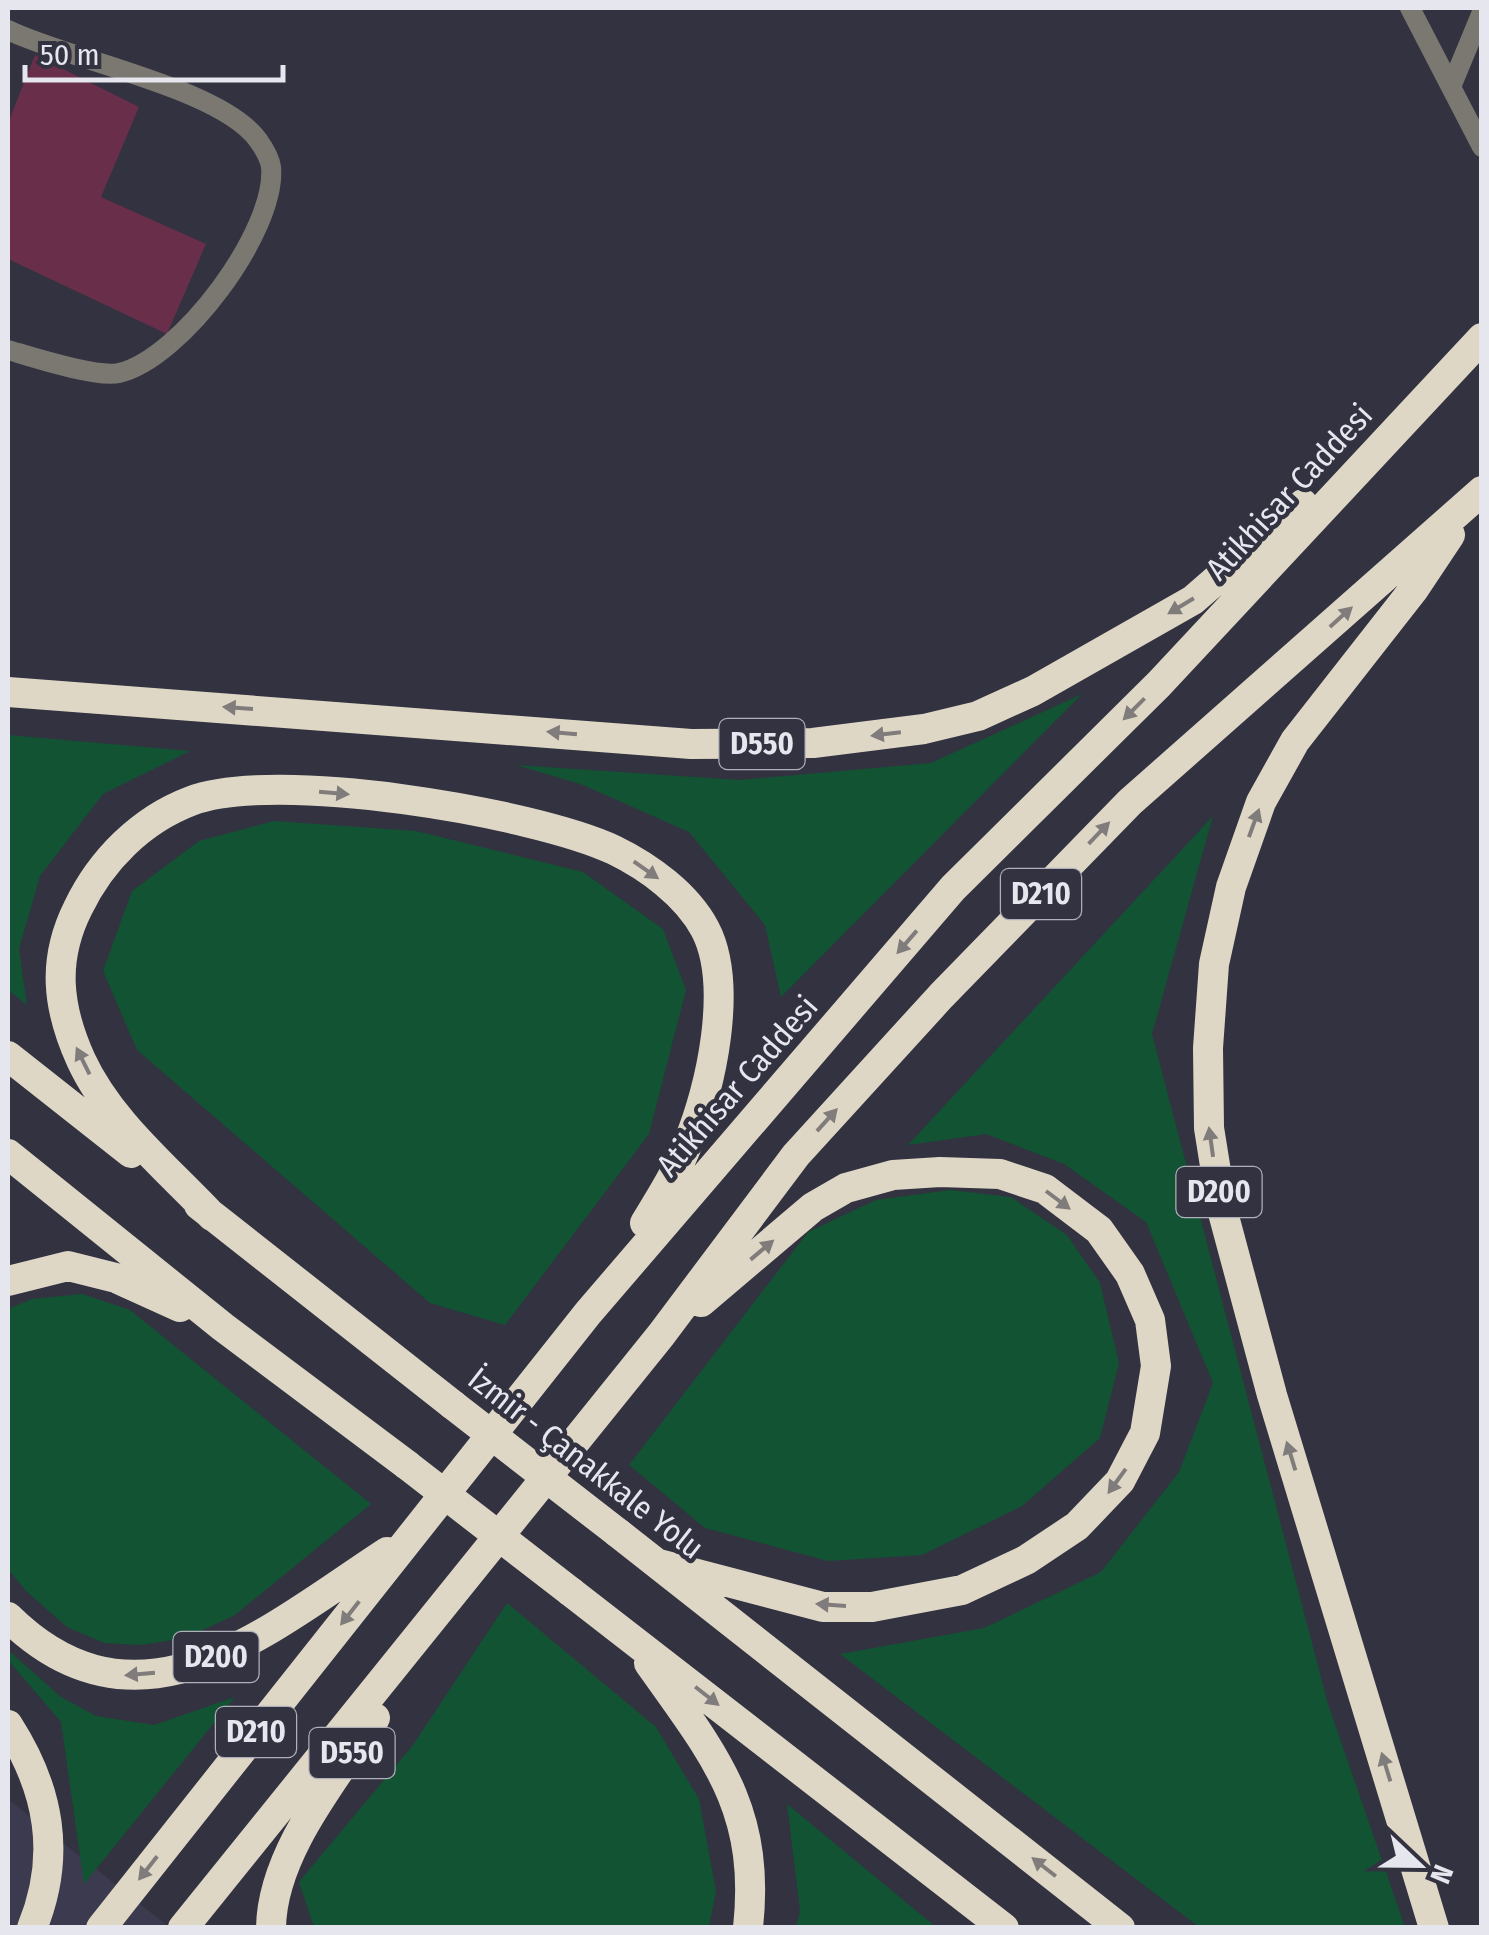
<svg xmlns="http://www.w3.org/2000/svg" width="1489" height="1935" font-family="'Fira Sans Condensed',sans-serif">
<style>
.built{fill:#3b3a4e}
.green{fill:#125333}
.building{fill:#692e4a}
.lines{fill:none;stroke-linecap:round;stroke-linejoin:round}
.street{stroke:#7b7871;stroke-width:20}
.highway{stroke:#dfd7c6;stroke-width:30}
.highway-bridge{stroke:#dfd7c6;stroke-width:30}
.oneway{fill:#807c7c}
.labels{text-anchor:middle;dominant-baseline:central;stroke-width:9;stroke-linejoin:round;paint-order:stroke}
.shield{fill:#323240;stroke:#b0b0ba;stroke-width:2.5}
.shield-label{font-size:30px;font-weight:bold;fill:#e6e6ef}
.street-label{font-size:32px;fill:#e6e6ef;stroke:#323240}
</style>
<rect width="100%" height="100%" fill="#323240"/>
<path class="built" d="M8,1799L169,1927H8Z"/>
<path class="green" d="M1082,694L781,997L765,925L689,832L583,785L516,765L739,780L931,763Z
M8,735L190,751L103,794L40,876L19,949L27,1005L8,990Z
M1213,816L1152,1034L1328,1704L1405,1927H1199L840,1654L984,1628L1101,1572L1179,1472L1213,1383L1146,1222L1064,1164L986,1134L908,1145Z
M274,821L416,831L583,872L663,929L686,990L649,1134L505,1325L430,1303L137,1050L103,971L132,891L199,841Z
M950,1190L1011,1197L1067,1235L1100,1283L1119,1363L1100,1438L1022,1506L922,1555L828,1561L705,1528L629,1465L808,1232L876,1200Z
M82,1294L130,1310L371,1504L235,1615L186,1638L140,1645L104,1643L67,1627L26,1591L8,1569V1309L32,1299Z
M507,1603L656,1727L699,1799L716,1891L709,1927H314L299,1882L413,1745Z
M8,1650L61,1697L96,1716L154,1725L235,1697L84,1884L61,1722L8,1660Z
M787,1804L936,1927H796L800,1911Z"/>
<path class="building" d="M35,55L139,107L101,197L206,244L167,334L8,259V123Z"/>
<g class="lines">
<path class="street" d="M1410,8L1482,147
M8,30C69,60 221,88 258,140C263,147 270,159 271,167C277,230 181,359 119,373C96,378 32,357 8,350
M1451,87L1482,12"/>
<path class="highway" d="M8,692L691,744L813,743L924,729L978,716L1033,691L1193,600L1303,504
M8,1056L131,1153
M8,1154L223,1327L407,1465
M199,1205L453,1405
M212,1216C167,1168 109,1121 81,1060C57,1007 52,960 78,908C101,860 141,820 191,801C274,769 533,812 614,850C649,867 687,895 705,929C734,984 711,1089 688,1143C677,1172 661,1197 645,1223
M8,1281L68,1266L116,1278L180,1307
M618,1533L1120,1928
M659,1564L823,1607H872L962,1590L1026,1560L1077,1526L1120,1481L1145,1433L1156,1366L1150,1320L1130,1274L1099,1230L1045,1189L1000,1174L940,1172L893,1175L846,1188L813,1207L701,1302
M571,1592L1004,1928
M8,1617C139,1746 267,1630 387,1552
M649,1663C714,1755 761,1808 748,1928
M8,1725C49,1789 62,1855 32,1928
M101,1928L588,1313L953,888L1159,684L1482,338
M183,1928L661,1335L796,1155L941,996L1130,802L1482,491
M271,1928C272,1853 335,1779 375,1718
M1434,1928L1272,1395L1222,1209L1209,1128L1208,1048L1214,964L1231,887L1261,802L1295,741L1414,589L1450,535"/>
<path class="highway-bridge" d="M453,1405L618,1533
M407,1465L571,1592"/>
</g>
<defs><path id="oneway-solid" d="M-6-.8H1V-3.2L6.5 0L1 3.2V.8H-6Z" transform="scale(2.5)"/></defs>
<g class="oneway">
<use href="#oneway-solid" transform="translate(1181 606) rotate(149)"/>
<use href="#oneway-solid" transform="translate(1341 617) rotate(-42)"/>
<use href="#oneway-solid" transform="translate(238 708) rotate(-176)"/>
<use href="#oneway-solid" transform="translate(1134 709) rotate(135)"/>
<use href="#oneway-solid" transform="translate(562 733) rotate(-175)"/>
<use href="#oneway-solid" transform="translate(886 734) rotate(173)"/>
<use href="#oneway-solid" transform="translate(334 793) rotate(5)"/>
<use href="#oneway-solid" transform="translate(1254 823) rotate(-70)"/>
<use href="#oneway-solid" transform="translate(1099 833) rotate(-46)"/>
<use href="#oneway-solid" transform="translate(646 870) rotate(35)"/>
<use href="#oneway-solid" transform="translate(907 942) rotate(131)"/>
<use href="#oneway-solid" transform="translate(83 1061) rotate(-116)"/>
<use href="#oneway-solid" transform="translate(827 1120) rotate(-48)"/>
<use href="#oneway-solid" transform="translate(1211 1142) rotate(-98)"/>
<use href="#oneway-solid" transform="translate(1058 1200) rotate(37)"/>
<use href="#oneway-solid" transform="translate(762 1250) rotate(-40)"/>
<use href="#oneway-solid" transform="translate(1291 1456) rotate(-107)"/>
<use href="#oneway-solid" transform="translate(1117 1481) rotate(126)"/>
<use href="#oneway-solid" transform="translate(831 1605) rotate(-176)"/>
<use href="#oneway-solid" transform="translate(350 1613) rotate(128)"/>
<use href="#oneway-solid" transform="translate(140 1674) rotate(175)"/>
<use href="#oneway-solid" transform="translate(707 1696) rotate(38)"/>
<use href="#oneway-solid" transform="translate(1386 1767) rotate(-107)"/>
<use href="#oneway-solid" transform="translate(1044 1867) rotate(-142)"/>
<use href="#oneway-solid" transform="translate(148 1868) rotate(128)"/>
</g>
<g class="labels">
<g class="shield">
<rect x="719.5" y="719" width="85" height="50" rx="8"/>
<rect x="1001" y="869" width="80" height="50" rx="8"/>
<rect x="1176.5" y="1167" width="85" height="50" rx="8"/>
<rect x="173.5" y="1632" width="85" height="50" rx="8"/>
<rect x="216" y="1707" width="80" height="50" rx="8"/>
<rect x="309.5" y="1728" width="85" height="50" rx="8"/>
</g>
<g class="shield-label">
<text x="762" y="744">D550</text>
<text x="1041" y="894">D210</text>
<text x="1219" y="1192">D200</text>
<text x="216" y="1657">D200</text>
<text x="256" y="1732">D210</text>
<text x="352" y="1753">D550</text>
</g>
<g class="street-label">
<text transform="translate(1289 492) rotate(-47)">Atikhisar Caddesi</text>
<text transform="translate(737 1086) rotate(-49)">Atikhisar Caddesi</text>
<text transform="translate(586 1463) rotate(38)">İzmir - Çanakkale Yolu</text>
</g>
</g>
<rect width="1489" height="1935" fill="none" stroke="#e6e6ef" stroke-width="20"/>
<g transform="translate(1419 1865) rotate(112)" stroke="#323240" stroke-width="8" paint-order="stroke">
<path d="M0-8L18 38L0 25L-18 38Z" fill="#e6e6ef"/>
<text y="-15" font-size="28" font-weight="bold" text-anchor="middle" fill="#e6e6ef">N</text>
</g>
<path d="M25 65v15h258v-15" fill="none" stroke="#e6e6ef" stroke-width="5"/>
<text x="40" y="65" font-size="30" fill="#e6e6ef" stroke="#323240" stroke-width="8" paint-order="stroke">50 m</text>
</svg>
